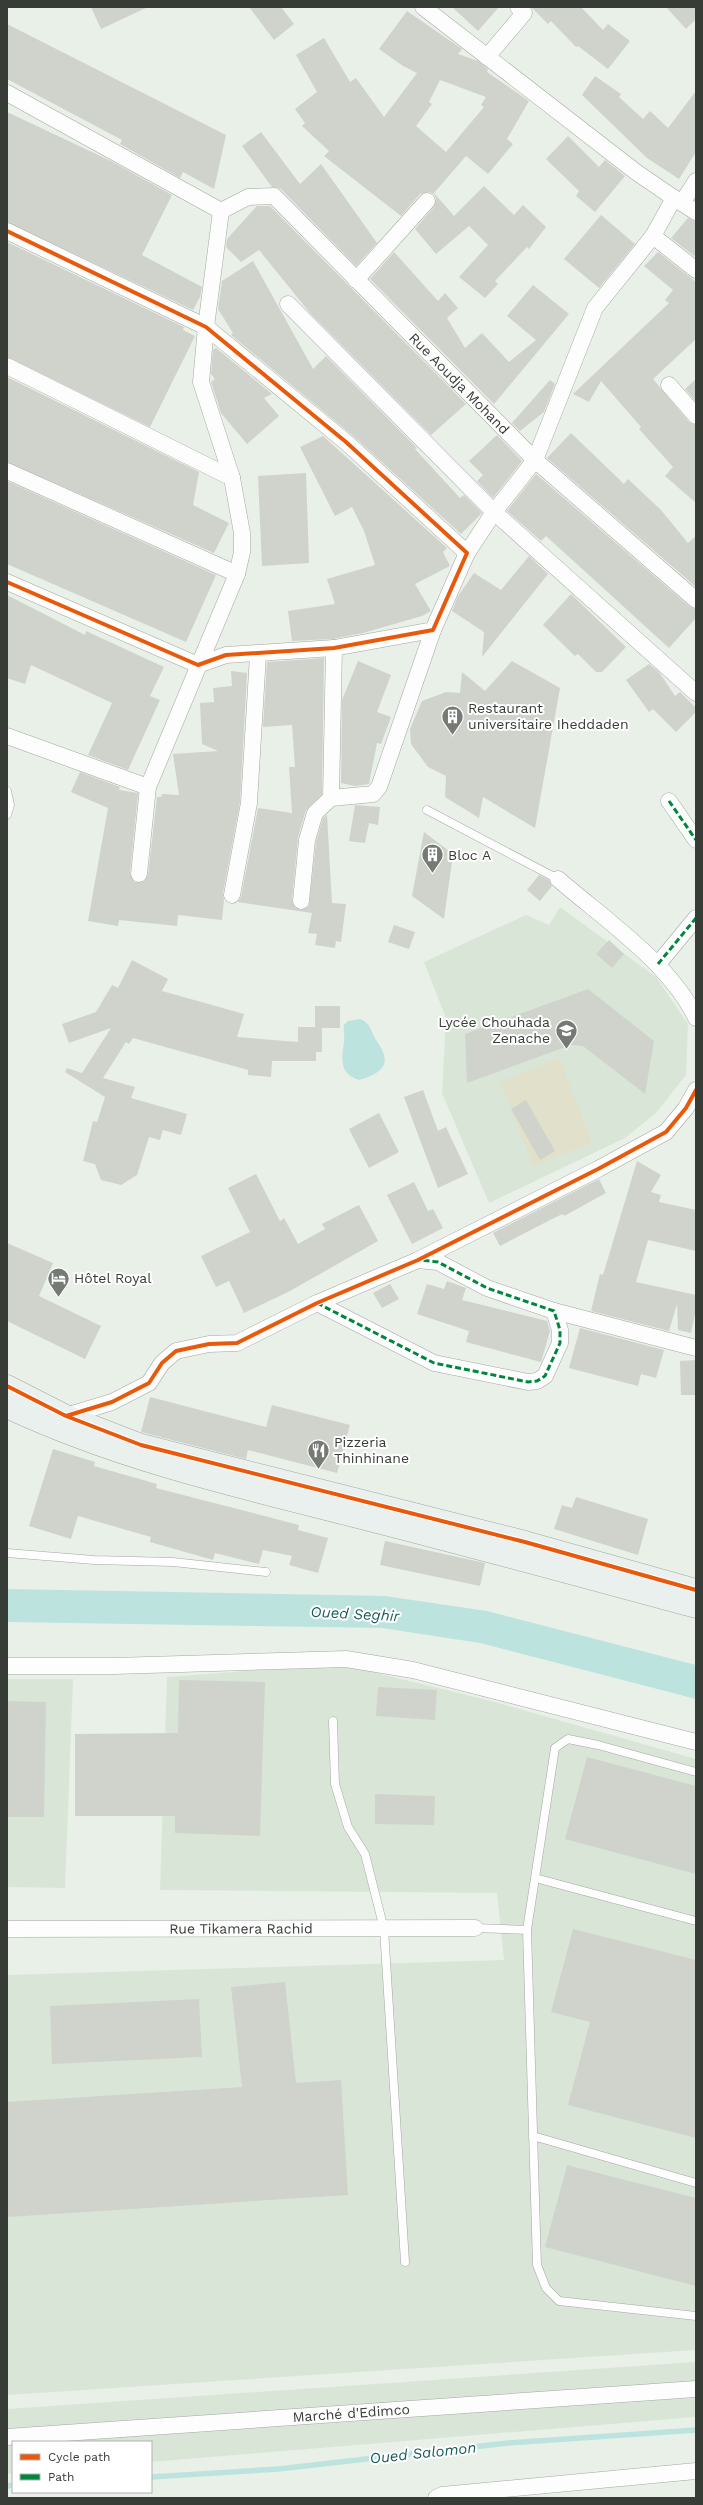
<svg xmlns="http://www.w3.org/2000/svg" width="703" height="2505" font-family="'Work Sans',sans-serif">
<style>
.built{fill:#d9e6d7}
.green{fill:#e1e0cb}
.water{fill:#bde3de}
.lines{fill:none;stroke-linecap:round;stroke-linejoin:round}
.stream{stroke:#bde3de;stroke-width:5.5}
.building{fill:#cfd3cc;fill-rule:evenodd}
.lane-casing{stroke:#a3a8a2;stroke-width:9}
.street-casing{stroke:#a3a8a2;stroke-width:17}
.secondary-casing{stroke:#a3a8a2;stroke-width:23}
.lane{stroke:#fcfdfc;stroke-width:8}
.street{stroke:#fcfdfc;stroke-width:16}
.secondary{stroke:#eaf0ed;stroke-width:22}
.quiet{stroke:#00873e;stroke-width:3;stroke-dasharray:6 3;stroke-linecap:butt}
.cycleway-casing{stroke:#fff;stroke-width:6}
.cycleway{stroke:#e8590c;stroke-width:4}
.labels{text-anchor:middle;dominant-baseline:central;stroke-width:4;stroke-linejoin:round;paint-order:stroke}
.street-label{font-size:14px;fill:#373c36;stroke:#fff}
.poi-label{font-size:14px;fill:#373c36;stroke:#fff;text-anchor:start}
.water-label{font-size:15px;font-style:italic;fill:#175c58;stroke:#fff}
</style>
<rect width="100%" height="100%" fill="#e9f0e8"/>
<path class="built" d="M560,907L656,977L688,1024L686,1075L656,1113L625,1138L489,1203L442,1093L446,1018L424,962L526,915L549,925Z
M340,1664L495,1702L696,1759V2350L7,2395V1975L504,1960L497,1893L160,1890L167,1677Z
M7,1679H73L65,1888L7,1887Z
M696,2362V2417L151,2462V2442H13V2473L7,2474V2409Z"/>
<path class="green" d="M559,1058L592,1143L533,1166L500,1082Z"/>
<path class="water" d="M360,1019C371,1023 371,1032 376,1040C393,1063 384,1073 359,1080C338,1073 342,1058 344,1041C345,1036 343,1031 344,1025L348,1021Z
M7,1589L385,1596L487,1611L696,1665V1699L480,1643L382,1628L7,1622Z"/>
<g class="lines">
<path class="stream" d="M151,2477L278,2469L508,2443L696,2430
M7,2486L13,2485"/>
</g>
<path class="building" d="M91,7H148L101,29Z
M249,7H281L294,24L274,40Z
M452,7H499L478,31Z
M531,7H581L603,30L608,24L630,41L608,69L578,46L576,47L551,21L548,24Z
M666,7H696V19L686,29Z
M407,11L462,49L458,54L478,61L488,69L487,72L529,101L507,139L513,144L488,174L466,156L434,193L454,216L484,186L514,215L523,205L546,227L529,249L527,247L495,281L498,284L485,298L459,277L488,245L469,226L436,254L415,229L434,207L436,198L434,194L429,192L420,194L401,216L324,156L329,151L302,126L305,123L295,109L317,92L296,55L324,38L350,82L356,78L384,117L417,73L403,66L379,49ZM440,80L486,97L481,105L484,107L446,152L416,126L432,104L429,102Z
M7,24L226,135L214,189L183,172L180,178L120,144L122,140L7,79Z
M595,76L621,94L619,97L643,119L650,111L668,128L696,91V152L679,179L647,158L582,95Z
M7,112L111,161L172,195L142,255L202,287L200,297L193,310L7,222Z
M261,132L300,184L321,164L377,243L356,266L281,189L272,187L242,146Z
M568,136L599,167L605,160L625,176L595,212L576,196L579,191L546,159Z
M257,206H270L466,404L431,435L310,313L259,250L241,262L226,247L227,239Z
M601,215L635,244L599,288L564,259Z
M688,218L696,221V254L694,256L671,238Z
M7,242L184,327L183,330L195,336L150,427L7,357Z
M394,252L438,301L445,293L458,308L447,318L465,348L482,333L509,362L536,340L507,316L533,285L569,314L494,404L370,279Z
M658,252L696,282V339L653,379L689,422L696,425V503L665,476L673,467L639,429L641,427L601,381L589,402L573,394L669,303L665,300L673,290L644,266Z
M253,261L313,369L326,356L417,448L415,449L460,498L464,495L482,513L461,534L352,435L231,335L233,333L218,309L222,281Z
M216,348L272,394L264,398L279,416L247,444L221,413L211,382L215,379L211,374L213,350Z
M7,377L199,472L193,505L229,523L214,553L7,462Z
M696,379V402L685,389Z
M550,380L555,384L544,412L520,431L512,423Z
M571,433L624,484L628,479L661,510L688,543L696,536V587L547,458Z
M497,435L522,461L493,498L477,481L483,475L469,461Z
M323,436L447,548L443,552L450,566L415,584L431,611L422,616L363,633L333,639L292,641L288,611L335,604L327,579L375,565L364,531L352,507L335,516L300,447Z
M306,473L309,563L262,566L258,476Z
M536,474L690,607L696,609V618L669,648L546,536L541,541L507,511Z
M7,481L216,575L186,642L7,564Z
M529,556L548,574L482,657L484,632L452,611L458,596L474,573L501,590Z
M571,594L626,647L602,672H596L578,654L575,656L543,625Z
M7,595L85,635L86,631L164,667L150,696L160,700L128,770L88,755L112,703L31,665L25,684L7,678Z
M324,658L322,794L306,810L298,837L292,900L295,908L300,910L309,906L316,842L323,818L327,815L332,903L346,904L341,942L336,941L335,948L315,945L317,934L308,933L312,913L238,902L241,897L258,808L292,813L289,767H295L292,725L263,727L267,662Z
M358,661L391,675L377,712L391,717L381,744L377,743L369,784L355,786L341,783L342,700Z
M512,661L560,688L535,828L483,797L479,818L445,797L446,776L428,767L411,744L410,729L422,701L446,692L460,693L462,672L485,691Z
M649,664L659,672L675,696L680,692L696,708V712L676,732L653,709L649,712L626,680Z
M231,671L247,673L240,802L223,893L224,900L222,920L178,915L177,926L119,920L118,926L88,921L108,808L71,792L80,772L120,787L119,790L138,793L130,873L134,882H143L148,875L157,797H161L162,794L179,795L173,754L218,751L202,744L200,703L214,702L213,688L232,686Z
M355,805L380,807L378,825L369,823L365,843L349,841Z
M424,832L453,854L444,919L412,896Z
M539,875L549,880L552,886L540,901L527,890Z
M394,925L415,932L409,949L388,942Z
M609,940L624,954L612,968L596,954Z
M132,960L168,979L162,991L244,1014L237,1037L298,1042V1027H315V1006H340V1028H322V1052H316V1061H272L271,1077L248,1075V1070L133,1038L129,1044L126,1042L103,1078L135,1087L131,1098L187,1114L181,1135L163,1130L160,1140L149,1137L137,1175L121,1185L101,1180L95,1164L83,1161L93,1121L97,1122L105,1097L65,1072L67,1068L82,1073L111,1028L69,1043L62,1024L96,1012L112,985L118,988Z
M588,989L654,1041L645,1094L583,1046L571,1045L467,1083L465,1034Z
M423,1090L438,1131L446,1127L468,1174L438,1188L404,1097Z
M526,1100L555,1151L540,1160L511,1109Z
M379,1113L399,1152L369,1168L349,1129Z
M637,1161L661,1175L651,1192L661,1195L659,1202L696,1210V1251L648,1240L636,1282L696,1295V1310L691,1333L678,1330L677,1304L669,1331L591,1311L600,1274L603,1275Z
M256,1174L280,1221L284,1218L298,1244L325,1229L322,1224L359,1205L378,1241L290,1291L244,1313L229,1281L216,1287L201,1256L250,1232L228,1188Z
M599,1179L606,1193L564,1216L563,1214L556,1217L500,1246L493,1233Z
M414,1182L428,1211L433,1209L443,1228L412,1244L387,1195Z
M7,1243L53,1263L39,1296L101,1326L85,1359L7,1321Z
M447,1281L466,1288L462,1300L547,1321L550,1331L541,1362L466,1342L469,1331L417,1314L427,1284L444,1289Z
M390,1284L399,1299L382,1308L373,1293Z
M580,1328L664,1350L656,1378L641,1374L638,1386L569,1368Z
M696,1360V1395H681L680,1361Z
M150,1397L266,1427L272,1405L350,1425L337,1473L248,1450L246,1459L141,1432Z
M53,1449L95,1462L94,1466L157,1484L156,1488L299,1525L298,1530L328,1538L318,1573L289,1565L292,1556L263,1550L259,1564L215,1553L213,1560L150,1542L151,1537L78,1516L71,1539L29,1526Z
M576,1497L648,1519L638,1555L554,1529L562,1505L572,1508Z
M385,1541L485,1563L480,1586L380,1565Z
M179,1680L265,1682L260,1836L175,1833V1816H75V1734L178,1733Z
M378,1687L437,1690L435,1720L376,1716Z
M7,1701L46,1702L44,1817H7Z
M587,1757L696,1786V1874L565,1839Z
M375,1794L435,1796L434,1825L375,1824Z
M573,1929L696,1960V2138L568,2105L590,2022L551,2012Z
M285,1982L296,2083L341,2080L348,2195L8,2217L7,2102L242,2087L231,1987Z
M199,1999L202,2057L52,2064L50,2006Z
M567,2165L696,2198V2286L545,2247Z"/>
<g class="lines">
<defs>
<path id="lane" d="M7,791L10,805L7,815
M427,810L558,879
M7,1553L94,1560L173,1562L266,1572
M333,1721L335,1784L348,1827L365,1854L384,1929L405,2262
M696,1772L598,1745L568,1739L555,1748L527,1930L537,2265L546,2288L559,2301L696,2316
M535,1878L696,1921
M475,1928L527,1930
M533,2136L696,2183"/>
<g id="street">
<path d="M423,7L636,172L674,198"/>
<path d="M487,57L524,13L518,7"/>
<path d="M7,93L221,211"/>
<path d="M682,203L696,212"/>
<path id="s1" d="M221,211L248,197L274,196L535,460L696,600"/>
<path d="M7,231L206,327L346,442L467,553L433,630L334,648L226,655L198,665L7,582"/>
<path d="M653,236L696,270"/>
<path d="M356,280L427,201"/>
<path d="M288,304L494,512L696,693"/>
<path d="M7,366L232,478"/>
<path d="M669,385L696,416"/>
<path d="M7,471L237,574"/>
<path d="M467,553L494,512L535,460L595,308L653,236L674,198L682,203L696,181"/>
<path d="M7,736L148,787L237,574L242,552V533L232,478L201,382L206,327L221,211"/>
<path d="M331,798L373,794L379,787L433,630"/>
<path d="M669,801L696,840"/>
<path d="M139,874L148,787"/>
<path d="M558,879C604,919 670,963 696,1018"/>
<path d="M232,895L249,803L258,655"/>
<path d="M301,901L307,840L315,813L331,798L334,648"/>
<path d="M658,964L696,918"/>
<path d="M317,1303L434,1363L528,1382L537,1381L545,1376L560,1343V1330L554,1311L487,1288L438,1262L418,1260"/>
<path d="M554,1311L696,1348"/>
<path d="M66,1416L112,1402L149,1383L162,1363L176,1351L209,1344L237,1343L317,1303L418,1260L598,1169L666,1132L686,1108L696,1090"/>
<path d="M7,1666H114L346,1659L413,1670L696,1742"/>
<path id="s2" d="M7,1929L475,1928"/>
<path id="s3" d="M7,2437L696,2389"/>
<path d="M436,2498L442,2495L696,2471"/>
</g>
<path id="secondary" d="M7,1386L66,1416L141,1445L525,1542L696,1590
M7,1407C118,1459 235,1486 354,1516C468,1545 582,1576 696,1607"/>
</defs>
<use href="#lane" class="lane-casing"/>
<use href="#street" class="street-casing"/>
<use href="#secondary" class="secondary-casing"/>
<use href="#lane" class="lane"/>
<use href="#street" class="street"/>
<use href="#secondary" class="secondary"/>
<path class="quiet" d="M669,801L696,840
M658,964L696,918
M317,1303L434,1363L528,1382L537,1381L545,1376L560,1343V1330L554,1311L487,1288L438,1262L420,1260"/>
<defs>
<path id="cycleway" d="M7,231L206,327L346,442L467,553L433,630L334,648L226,655L198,665L7,582
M7,1386L66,1416L141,1445L525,1542L696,1590
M66,1416L112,1402L149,1383L162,1363L176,1351L209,1344L237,1343L317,1303L418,1260L598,1169L666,1132L686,1108L696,1090"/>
</defs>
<use href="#cycleway" class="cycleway-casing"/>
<use href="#cycleway" class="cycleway"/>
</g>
<defs>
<symbol id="building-pin" viewBox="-11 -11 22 30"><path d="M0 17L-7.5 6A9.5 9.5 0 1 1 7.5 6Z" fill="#757b74" stroke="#fff"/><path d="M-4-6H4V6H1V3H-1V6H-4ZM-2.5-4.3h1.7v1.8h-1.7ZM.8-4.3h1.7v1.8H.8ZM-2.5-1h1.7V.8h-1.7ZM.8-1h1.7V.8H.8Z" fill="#fff"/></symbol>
<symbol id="school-pin" viewBox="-11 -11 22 30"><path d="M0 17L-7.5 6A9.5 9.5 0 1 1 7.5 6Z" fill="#757b74" stroke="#fff"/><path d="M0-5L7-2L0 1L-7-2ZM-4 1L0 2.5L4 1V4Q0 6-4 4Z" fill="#fff"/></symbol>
<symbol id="hotel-pin" viewBox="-11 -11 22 30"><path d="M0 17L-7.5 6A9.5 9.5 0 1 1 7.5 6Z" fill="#757b74" stroke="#fff"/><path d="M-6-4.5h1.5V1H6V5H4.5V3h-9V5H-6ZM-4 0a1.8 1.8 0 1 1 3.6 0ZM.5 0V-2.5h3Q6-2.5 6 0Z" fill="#fff"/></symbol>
<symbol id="restaurant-pin" viewBox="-11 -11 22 30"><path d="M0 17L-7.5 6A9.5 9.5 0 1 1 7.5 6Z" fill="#757b74" stroke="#fff"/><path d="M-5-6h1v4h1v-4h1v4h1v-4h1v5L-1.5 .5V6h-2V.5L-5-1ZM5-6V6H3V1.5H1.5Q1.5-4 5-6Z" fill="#fff"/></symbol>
</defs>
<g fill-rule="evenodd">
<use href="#building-pin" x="440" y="704" width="25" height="34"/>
<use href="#building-pin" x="420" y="842" width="25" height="34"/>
<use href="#school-pin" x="554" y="1018" width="25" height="34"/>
<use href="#hotel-pin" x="46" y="1266" width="25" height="34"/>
<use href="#restaurant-pin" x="306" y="1438" width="25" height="34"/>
</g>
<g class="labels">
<g class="street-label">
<text stroke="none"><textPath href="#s1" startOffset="320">Rue Aoudja Mohand</textPath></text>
<text stroke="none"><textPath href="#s2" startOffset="234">Rue Tikamera Rachid</textPath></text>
<text stroke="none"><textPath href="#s3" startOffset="345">Marché d'Edimco</textPath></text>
</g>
<g class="poi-label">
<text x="468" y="708">Restaurant<tspan x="468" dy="16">universitaire Iheddaden</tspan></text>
<text x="448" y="855">Bloc A</text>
<text x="550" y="1022" text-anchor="end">Lycée Chouhada<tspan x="550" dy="16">Zenache</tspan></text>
<text x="74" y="1278">Hôtel Royal</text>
<text x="334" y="1442">Pizzeria<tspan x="334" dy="16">Thinhinane</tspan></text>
</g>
<g class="water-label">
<text transform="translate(355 1614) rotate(3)">Oued Seghir</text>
<text transform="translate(423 2453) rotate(-6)">Oued Salomon</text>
</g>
</g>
<rect width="703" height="2505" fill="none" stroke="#373c36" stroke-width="16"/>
<rect x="12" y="2441" width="140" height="52" fill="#ffffff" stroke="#afb1af"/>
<rect x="20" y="2454" width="20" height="6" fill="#e8590c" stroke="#afb1af"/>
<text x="48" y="2461" font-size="12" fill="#373c36">Cycle path</text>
<rect x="20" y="2474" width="20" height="6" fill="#00873e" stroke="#afb1af"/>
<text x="48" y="2481" font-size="12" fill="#373c36">Path</text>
</svg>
